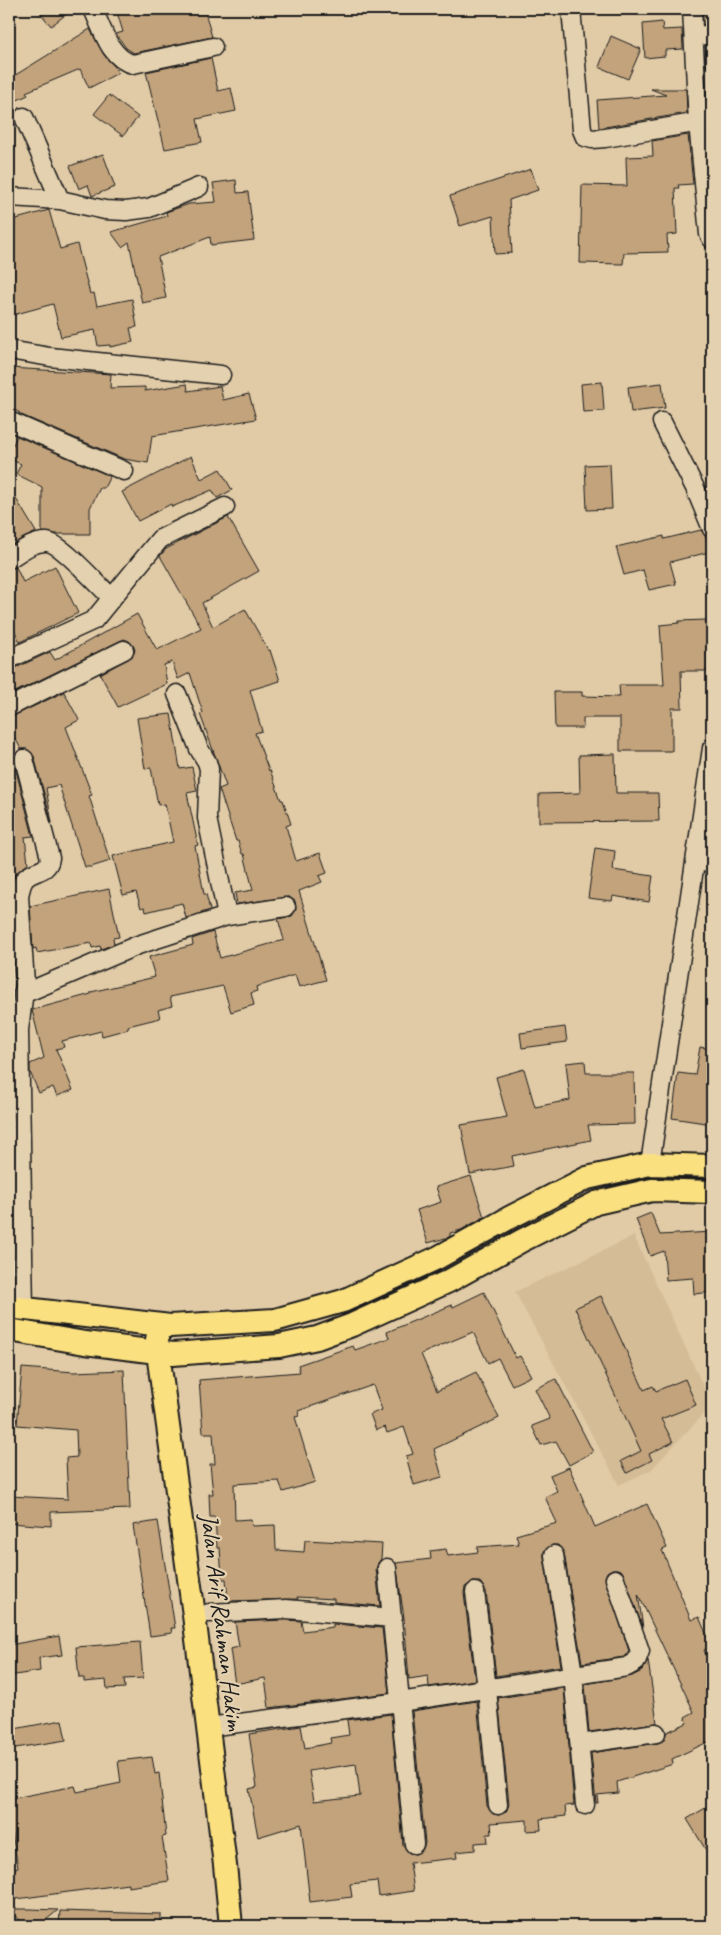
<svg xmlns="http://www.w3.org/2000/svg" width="721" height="1935" font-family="Caveat,sans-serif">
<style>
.built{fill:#d4bc97}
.building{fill:#c2a37c;stroke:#1c1c1c;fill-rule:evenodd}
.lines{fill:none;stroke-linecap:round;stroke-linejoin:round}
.minor-casing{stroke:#1c1c1c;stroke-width:21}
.major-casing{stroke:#1c1c1c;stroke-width:26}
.minor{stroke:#e4d1af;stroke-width:18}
.major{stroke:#fbe080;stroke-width:22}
.labels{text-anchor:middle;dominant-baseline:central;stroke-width:4.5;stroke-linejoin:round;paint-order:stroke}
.street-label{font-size:25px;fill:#1c1c1c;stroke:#e4d1af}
</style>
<rect width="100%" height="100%" fill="#e1cba7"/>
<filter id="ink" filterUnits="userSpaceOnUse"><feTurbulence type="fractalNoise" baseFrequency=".02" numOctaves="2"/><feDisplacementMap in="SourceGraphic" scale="10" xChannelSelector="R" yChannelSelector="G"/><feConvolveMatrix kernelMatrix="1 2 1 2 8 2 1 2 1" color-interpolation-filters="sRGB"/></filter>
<g filter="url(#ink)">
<path class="built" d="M634,1236L712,1405L651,1470L619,1485L515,1292Z"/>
<path class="building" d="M37,9H73L51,26Z
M116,9H200V14L205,12L212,37L134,53L126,48L116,34L123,32Z
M703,9H712V24L703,25Z
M662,22L663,30L682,29L683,49L665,50V56L645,58L643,24Z
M90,29L104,55L115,67L118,73L89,88L80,69L26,92L28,95L9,104V79Z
M611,36L641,49L628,79L599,67Z
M712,45V66H706L705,46Z
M211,58L218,91L231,88L236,111L197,119L202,142L165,149L146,72Z
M651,89H686L687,113L599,128L597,100L666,95Z
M109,95L138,117L123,136L94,114Z
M688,135L693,184L678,185L679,188H675L677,234L667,235L668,252L624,253L623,264L580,263L582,185L627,186L626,157L653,156L652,141Z
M103,154L115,187L92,196L88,185L79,189L70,166Z
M531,169L538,190L509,200L512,253L495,254L493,216L460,226L450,196Z
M236,180L237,193L248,192L254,240L211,245L210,237L158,257L166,298L142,303L129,242L122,247L111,232L167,216L166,212L189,204L216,202L213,183Z
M49,210L60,249L77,244L90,294L94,293L97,306L132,299L137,327L130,328L133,342L110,347V345L98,346L95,330L61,337L53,304L9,316V221Z
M9,368L111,374L110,388L145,387V391L187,384L188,391L220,386L223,400L249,394L256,419L152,436L148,463L124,459L19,414L20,413L9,407Z
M602,382L604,411L583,412L581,384Z
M662,383L665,408L631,412L628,387Z
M17,436L110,476L104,488H100L90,508V534H56L42,532V487L16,474L21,464L9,459V453Z
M191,456L201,479L220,469L232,490L217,498L212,490L172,507L171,504L138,521L122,492Z
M610,464L612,509L587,510L585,465Z
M9,487L36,532L9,546Z
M228,517L259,571L202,603L213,627L245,609L268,650H270L280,681L250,690L262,731L255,733L269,771L270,770L281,800H283L291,824L286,826L296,861L320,853L327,873L319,876L322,882L299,891L326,980L299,987L295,975L256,987L257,991L251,993L254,1005L231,1012L223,986L170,997L172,1006L158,1010L160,1018L128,1026V1029L102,1036L101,1031L62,1041L64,1047L56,1049L73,1090L57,1096L53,1087L39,1093L30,1072V1064L44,1058L32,1010L91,994V992L155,977L149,957L193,945L192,939L213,932L220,958L284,940L278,919L292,916L296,910L295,901L289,897L237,904L235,893L253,890L244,854H242L238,841H236L219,789L226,786L200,714L203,713L190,673L178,679L172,662L164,665L167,684L118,707L100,674L133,656L135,650L133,645L129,641L124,639L9,695V671L50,652L55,660L137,614L157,650L201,628L160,556L166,549Z
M701,530L706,537L709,552L670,562L676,584L649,590L643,570L624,575L616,547L664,536V539Z
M55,566L78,613L20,642L9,619V569L16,567L23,582Z
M706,620L708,671H681L682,708H672V751H620V718H583V728H555L554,692H582V696L620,697L619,685H664L660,625L679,623V621Z
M64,692L79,720L66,727L92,795L89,796L110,861L91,867H85L59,785L46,788L52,823L34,756L27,749H21L9,727V718Z
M171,714L180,769L192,767L197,791L187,793L198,845L195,846L204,894H206L210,910L186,918L182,903L146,912L145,907L141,908L136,892L123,895L113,856L173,842L165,804L158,805L151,768L145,769L137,718Z
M615,754L616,793H658L659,821L539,822V794L580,793L579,755Z
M14,763L33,836L25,837L28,864L16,873L10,885H9V765Z
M595,848L615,851L613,870L653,876L649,902L613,896L612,901L588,898Z
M109,889L119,937L113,938L114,944L101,949L100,946L92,948L91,943L37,953L36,948L33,949L30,906Z
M565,1027L567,1042L522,1048L520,1033Z
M700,1047L712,1049V1124L672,1118L678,1073L695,1075Z
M585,1061L586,1073H634L635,1124L588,1125L591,1140L512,1156L514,1166L470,1174L461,1125L507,1117L496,1077L524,1069L535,1107L570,1100L566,1063Z
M471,1176L484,1217L461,1230L450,1233V1236L449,1237L428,1243L417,1210L441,1202L436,1187Z
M651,1213L660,1235L712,1232V1292L694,1294L693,1278L666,1280L664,1251L650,1256L636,1219Z
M484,1292L516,1358L520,1356L531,1376L512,1385L498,1358L488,1363L473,1332L421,1354L437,1391L476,1372L499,1418L434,1449L442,1477L414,1485L406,1456L413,1454L404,1427L387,1433L385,1427L376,1430L370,1414L382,1410L373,1385L298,1411L299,1416L295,1417L315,1482L283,1492L279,1481L234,1484L235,1520L251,1519L252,1526L275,1525L276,1550L304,1552L305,1540L382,1544L381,1559L378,1563L376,1569L380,1606L334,1602V1599L297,1597L298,1599L228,1601L226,1579H222L220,1548H217L215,1517H210L209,1494H213L210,1464H215L213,1433H203L199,1380L300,1372L298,1365L353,1346L355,1350L389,1338L387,1332L452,1305L453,1307Z
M601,1296L644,1390L653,1386L656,1391L685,1379L696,1405L661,1419L673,1442L649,1454L652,1460L627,1473L621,1461L641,1451L575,1308Z
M22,1368L74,1372L124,1370L130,1509L51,1512V1526L9,1523V1496L68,1499L66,1458L77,1457L76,1430L17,1425Z
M556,1379L593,1452L569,1465L556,1441L541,1445L532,1426L550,1419L535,1389Z
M569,1467L595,1527L647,1504L667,1548L662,1550L691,1620L699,1617L712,1647L704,1650L712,1669V1740L672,1759L673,1764L617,1782L618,1793L597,1795L598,1803H596L591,1753L658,1743L663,1741L667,1732L687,1723L685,1717L694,1712L638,1594L643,1628L622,1571L617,1569H612L607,1572L605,1577L629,1651L627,1655L624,1657L582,1663L564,1553L558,1545H552L544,1551V1557L561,1666L496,1676L486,1591L480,1582H473L465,1587L464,1593L475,1680L429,1687L428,1676L409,1679L404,1618L396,1563L431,1559L430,1551L446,1549L448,1556L478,1552L477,1547L519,1544L516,1535L557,1523L545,1497L557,1491L550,1475Z
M158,1521L175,1628H171L172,1633L150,1636L133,1525Z
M286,1620L301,1621L303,1631L333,1627V1624L382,1628L389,1693L269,1708L265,1678L235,1684L230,1649L239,1647L235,1622Z
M59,1636L62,1655L39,1658L40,1671L9,1676V1645Z
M140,1642L143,1678L124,1679L125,1688L107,1689L106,1680L84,1682V1678H79L76,1647Z
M648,1660L657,1723L589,1732L585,1684L632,1676L642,1671Z
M564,1688L574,1805L565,1806L566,1816L540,1819L541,1830L527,1831V1820L491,1823L492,1834H487L488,1842L475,1843V1850L456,1852L457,1858L410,1863L414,1891L379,1896L377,1881L350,1884L352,1897L310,1902L301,1824L258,1837L249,1789L257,1787L249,1734L301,1726L305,1748L331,1743L330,1738L349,1735L347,1720L391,1714L403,1845L409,1853L416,1854L423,1849L425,1843L412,1711L477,1701L487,1806L493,1814L499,1815L507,1810L509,1804L498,1698ZM356,1764L360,1796L314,1801L309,1771Z
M62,1720L66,1740L9,1749V1730Z
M152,1757L155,1774L159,1773L166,1836L162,1837L169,1881L128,1887V1884L9,1900V1870L18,1867L12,1834L9,1835V1799L75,1786L77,1792L121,1783L118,1761Z
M712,1804V1860L687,1819Z
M9,1909H30L58,1910L39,1926H24Z
M60,1911L161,1914V1926H59Z"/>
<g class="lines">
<defs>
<path id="minor" d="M93,9C102,28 110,59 133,64L213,47
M571,9L582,130L585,137L592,139L605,138L712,120
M692,9L698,123L709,234L712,239
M694,37L712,34
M24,117L60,200
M9,197L60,200L105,210L126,211L149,208L199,187
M9,350L50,357L221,375
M9,421L124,471
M662,422L695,488L712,529
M9,559C20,552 33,541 47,542C61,543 100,587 112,598
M9,659L94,620L160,539L225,507
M177,694L199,749L207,762L209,769L207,818L227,916
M9,707L124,650
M695,861L712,863
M23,994L138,945L227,916L286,907
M650,1164L712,748
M24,1310L19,1030L25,983L19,896C20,891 21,885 24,880C32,869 48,874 50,858L24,759
M554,1555L573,1674L585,1805
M387,1568L414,1844
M475,1592L487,1689L498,1805
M209,1613L286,1609L393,1618
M208,1727L400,1702L627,1667L636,1662L640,1651L615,1579
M580,1744L656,1733"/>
<path id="major" d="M9,1307L170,1326L275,1320L343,1301L437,1258L509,1218L587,1178L650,1164L712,1166
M9,1330L85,1343L173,1354L279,1346L317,1338L352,1325L449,1281L521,1241L596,1203L652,1190L712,1192
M157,1339L158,1353L194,1615L225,1865L231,1926"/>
</defs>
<use href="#minor" class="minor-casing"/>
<use href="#major" class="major-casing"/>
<use href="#minor" class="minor"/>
<use href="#major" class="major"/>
</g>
</g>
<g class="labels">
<g class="street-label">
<text transform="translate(222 1622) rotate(83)">Jalan Arif Rahman Hakim</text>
</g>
</g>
<rect width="721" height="1935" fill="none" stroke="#e4d1af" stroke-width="30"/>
<rect x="15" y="15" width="691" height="1905" fill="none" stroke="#1c1c1c" stroke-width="2" filter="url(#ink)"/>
</svg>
